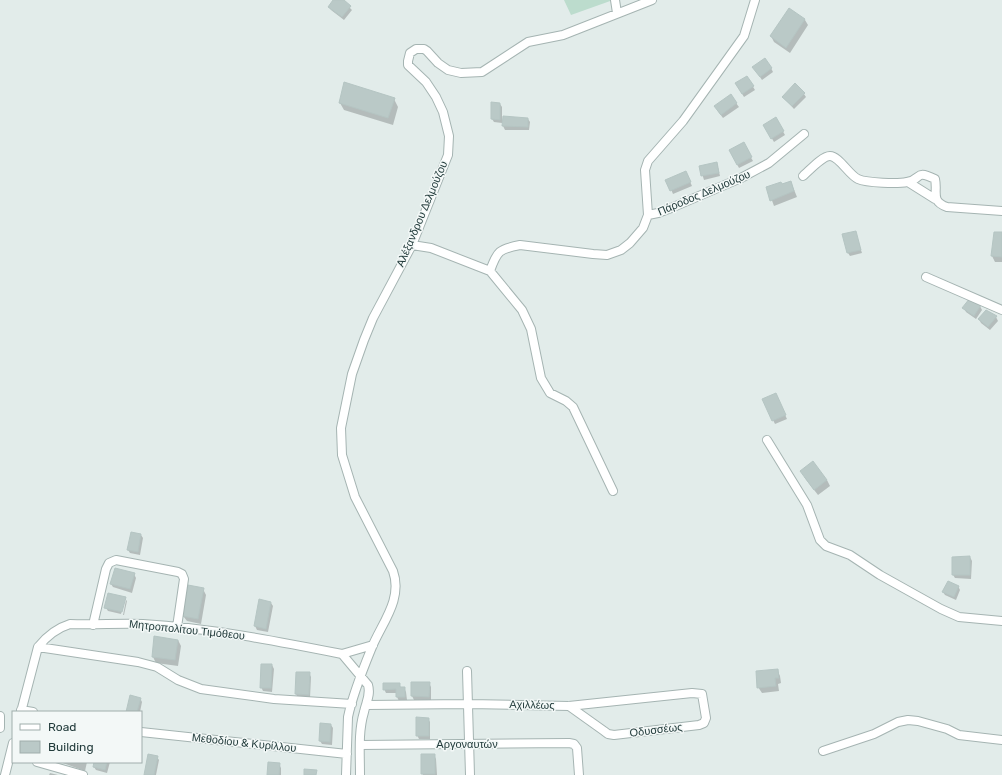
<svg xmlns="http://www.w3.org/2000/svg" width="1002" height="775" font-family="Rubik,sans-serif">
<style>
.green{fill:#bcdccd}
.shadow{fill:#0003}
.building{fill:#bac9c7;stroke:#b5c5c3}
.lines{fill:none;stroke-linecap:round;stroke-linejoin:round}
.street-casing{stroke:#a5b4b2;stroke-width:10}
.street{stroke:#fff;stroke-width:8}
.labels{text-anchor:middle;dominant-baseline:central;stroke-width:3;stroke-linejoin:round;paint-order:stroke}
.street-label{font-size:11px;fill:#233c3c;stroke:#f3f8f7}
</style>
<rect width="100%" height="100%" fill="#e2ecea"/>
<path class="green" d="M564,0H613L571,15Z"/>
<path class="shadow" d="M335,0H342L352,10L344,20L331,10L329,7Z
M789,9L805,20L808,25L790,53L774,42L771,36Z
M771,68L773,72L762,80L756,71Z
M747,77L755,90L744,97L736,84Z
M804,94L806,97L794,109L783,97Z
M730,95L739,107L723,118L717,110Z
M394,99L398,107L393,125L344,110L340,103Z
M500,104L502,107V123L494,122L492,119Z
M504,117L528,119L530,122L529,130H505L503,126Z
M776,119L785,135L774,142L764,125Z
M743,144L753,161L739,168L730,151Z
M717,163L720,176L704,180L700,167Z
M687,175L692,186L673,194L667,180Z
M791,182L797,197L774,206L767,187Z
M855,232L862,253L850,256L848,253Z
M1002,233V262H995L992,256Z
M980,306L982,310L976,319L966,312L964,308Z
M996,317L998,321L990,330L981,323L979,319Z
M777,398L787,419L775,424L773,420Z
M804,477L827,480L830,486L818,495Z
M141,535L143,538L140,555L130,553L128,550Z
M970,557L972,561L971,579L955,578L953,575Z
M134,574L136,578L132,593L113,587L111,584Z
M958,586L960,590L956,600L945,595L943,592Z
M203,589L206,595L201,624L187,621L183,616Z
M125,598L126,600H124L121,614L108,611L106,608Z
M126,600L127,601L124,615H123Z
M271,603L273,606L268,632L257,630L255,626Z
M155,638L178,640L181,646L178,666L156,663L153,657Z
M272,665L274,669L272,692L263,691L261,687Z
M777,670L780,676L781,683L778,684L779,691L762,693L758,687Z
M297,673H309L311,677L310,698H298L296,694Z
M412,683H429L431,687V700H414L412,696Z
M399,684L401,688H404L406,692L407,700L399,701L397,697V693H386L384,689Z
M140,698L142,702L140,712H127Z
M428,719L430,722V739H419L417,735Z
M331,725L333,728L332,745L322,744L320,741Z
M434,755L436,759L437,775H423L422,773Z
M157,757L159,760L156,775H145Z
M60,762H87L85,771Z
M95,762H110L107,773L96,770L94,767Z
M279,764L281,768V775H268Z
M50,773L58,775H49Z"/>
<path class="building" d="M333,0H344L351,6L342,17L328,7Z
M789,8L805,19L786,48L770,36Z
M765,58L772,68L760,77L752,67Z
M747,76L754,86L742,94L735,83Z
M344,82L395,98L388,118L339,103Z
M795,83L805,93L792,106L782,97Z
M731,94L737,103L721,115L714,106Z
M491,102L500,103V120L491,119Z
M503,116L528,118V127L502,126Z
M776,117L784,131L771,139L763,125Z
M744,142L752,157L737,165L729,150Z
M717,162L719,173L701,176L699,166Z
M686,171L691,182L670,191L665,180Z
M791,181L794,191L770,201L766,187L781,182L782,184Z
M856,231L861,250L847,253L842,234Z
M994,232H1002V257L991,256Z
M970,298L981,305L974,316L962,308Z
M986,310L997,316L988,327L978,319Z
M776,393L786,415L772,421L762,399Z
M813,461L827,480L814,490L800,471Z
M131,532L141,534L138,552L127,550Z
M970,556V575H952V557Z
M115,568L135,573L130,589L110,584Z
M948,581L959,586L954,597L942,592Z
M188,585L204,588L198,619L182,616Z
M108,593L126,597L122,612L104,608Z
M259,599L271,602L266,629L254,626Z
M154,636L178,640L175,660L152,657Z
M261,664H272L271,688H260Z
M778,669L779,678H775L776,686L757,688L756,671Z
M296,672H310L309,695L295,694Z
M411,682H430L429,697L411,696Z
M383,683H400V687H405V697H396V689L383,690Z
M130,695L141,698L137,712H126Z
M416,717L429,718V736H416Z
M320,723L331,724L330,742L319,741Z
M148,754L158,756L154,775H144Z
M421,754H435V774H421Z
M94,762H107L105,770L93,767Z
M268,762L280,763L279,775H267Z
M304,769L317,770L316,775H304Z"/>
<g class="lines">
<defs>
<path id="street" d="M615,0L617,13
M803,176C809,171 822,156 830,156C839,156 849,175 858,179C867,183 898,184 907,182C923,179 914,169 935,179C938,192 930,201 947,207L1002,211
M908,182L935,199
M648,215L658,213L671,208L741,178L769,163L804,134
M412,245L431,248L490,271L522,310L531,329L541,378L550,393L566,401L573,407L613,491
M490,271C497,251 499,249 520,245L593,254L607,255L621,250L630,243L643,228L648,215L645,170L648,161L683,121L744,36L755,0
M926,277L1002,310
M767,440L807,505L820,540L826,546L850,555L880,575L941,609L959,617L1002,621
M93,625L106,569L109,563L116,560L178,572L182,574L184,579L177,627
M38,647L138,662L157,667L178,680L201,689L274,699L352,704
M467,671L470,775
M366,705L469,704L569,706L692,693L702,694L706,718L704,723L699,725L614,735L608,734L604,731L569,706
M21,710L33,712
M21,712L38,647C46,637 57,628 70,624C95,625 119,623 143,624C210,628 276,641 342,654
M0,716V728
M141,732L347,754
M360,745L569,743L574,744L577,748L579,775
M823,751L874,734L898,722L908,720L918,721L947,729L959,735L1002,740
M37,762L83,775
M5,775L13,743
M346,775L348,717C353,693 363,669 372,647C382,623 403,599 393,571L355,497L342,455L341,428L352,374L364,340L373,318L412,245L448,155L449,136L443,112L436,97L426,82L408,65V61L410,53L416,49H424L427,51L438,63L448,70L461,73L482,72L528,42L563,35L652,0
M360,775C360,754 358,732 364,712C366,702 371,695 368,685L342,654L373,645"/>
</defs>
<use href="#street" class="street-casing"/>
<use href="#street" class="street"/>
</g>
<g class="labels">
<g class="street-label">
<text transform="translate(704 193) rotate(-23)">Πάροδος Δελμούζου</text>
<text transform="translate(422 214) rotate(-67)">Αλέξανδρου Δελμούζου</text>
<text transform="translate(187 630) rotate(6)">Μητροπολίτου Τιμόθεου</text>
<text transform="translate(532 705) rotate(1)">Αχιλλέως</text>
<text transform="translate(656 730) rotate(-7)">Οδυσσέως</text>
<text transform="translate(244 743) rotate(6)">Μεθοδίου &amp; Κυρίλλου</text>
<text x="467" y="744">Αργοναυτών</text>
</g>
</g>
<rect x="12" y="711" width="130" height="52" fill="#f3f8f7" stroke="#a0adac"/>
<rect x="20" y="724" width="20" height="6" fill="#ffffff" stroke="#a0adac"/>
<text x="48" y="731" font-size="12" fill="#233c3c">Road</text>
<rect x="20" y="741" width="20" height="12" fill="#bac9c7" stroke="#a0adac"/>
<text x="48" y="751" font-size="12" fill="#233c3c">Building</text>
</svg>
